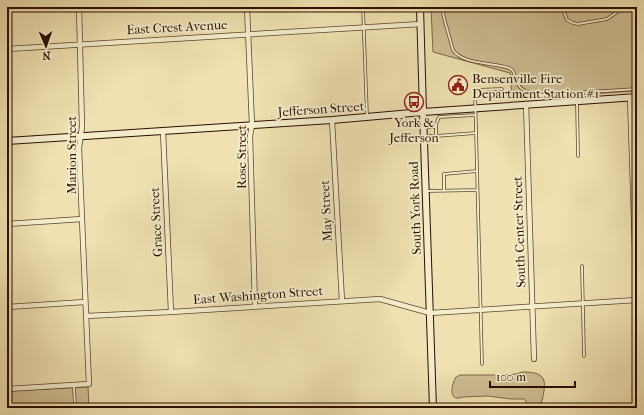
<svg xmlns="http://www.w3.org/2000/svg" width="644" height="415" font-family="'IM FELL French Canon',serif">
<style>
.green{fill:#cebd93;stroke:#7c664a}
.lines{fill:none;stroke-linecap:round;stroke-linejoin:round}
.lane-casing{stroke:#5c442c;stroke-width:3.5}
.street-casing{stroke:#5c442c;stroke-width:6}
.secondary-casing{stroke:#2b0f00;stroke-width:8}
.lane{stroke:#f5eccc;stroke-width:2}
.street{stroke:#f5eccc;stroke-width:4.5}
.secondary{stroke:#f5eccc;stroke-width:6}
.labels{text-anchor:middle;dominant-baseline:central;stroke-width:3.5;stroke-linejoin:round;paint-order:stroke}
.street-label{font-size:13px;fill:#2b0f00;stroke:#f5eccc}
.poi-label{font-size:13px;fill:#2b0f00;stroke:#f5eccc;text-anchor:start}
</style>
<rect width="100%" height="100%" fill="#efe1b1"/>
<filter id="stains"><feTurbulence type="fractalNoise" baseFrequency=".005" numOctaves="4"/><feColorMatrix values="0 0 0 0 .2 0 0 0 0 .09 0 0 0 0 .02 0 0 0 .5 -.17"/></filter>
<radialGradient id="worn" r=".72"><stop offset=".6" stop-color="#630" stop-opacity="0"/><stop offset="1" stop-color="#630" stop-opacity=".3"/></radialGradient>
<path class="green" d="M431,7H637V91L512,99L510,73L433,52Z
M522,372C529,372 542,372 544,381C545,384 544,388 544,391C543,395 543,399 541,403L532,405L528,404L524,399H511L487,396L463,397C448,403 451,385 456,377L460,375H502L516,374Z
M88,387L89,408H7V391Z"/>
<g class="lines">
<defs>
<path id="lane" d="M363,7L367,116
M442,7L444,18L453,50C463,65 493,62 509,68C515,71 514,75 516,81C520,91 532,95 542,95L637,89
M562,7L567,20L573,23L578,24L607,19L624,7
M577,102L578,156
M475,115L439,117L436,124V136L476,133
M425,127H436
M426,136H436
M427,191L477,190
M444,191V174L477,171
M582,266L584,356
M482,364L475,90L502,89
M74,386L75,408
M53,408V406L75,405"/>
<path id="street" d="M247,7L252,125L250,136L255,306
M7,49L421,24
M630,97L637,311
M526,104L534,359
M332,120L342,301
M163,131L171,312
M7,224L82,219
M7,307L85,302
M86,316L171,312L380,299L430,313L637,300
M7,389L89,384L79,148L82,127L79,7"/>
<path id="secondary" d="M420,7L423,112L433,408
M7,141L332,120L423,112L637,97"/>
</defs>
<use href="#lane" class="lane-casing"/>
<use href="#street" class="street-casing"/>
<use href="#secondary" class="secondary-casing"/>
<use href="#lane" class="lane"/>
<use href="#street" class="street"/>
<use href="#secondary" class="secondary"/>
</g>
<defs>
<symbol id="civic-ring" viewBox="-11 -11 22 22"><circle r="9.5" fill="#f5eccc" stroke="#8f2418" stroke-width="1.5"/><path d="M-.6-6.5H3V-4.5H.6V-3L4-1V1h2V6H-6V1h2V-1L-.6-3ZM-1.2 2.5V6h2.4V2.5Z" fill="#8f2418"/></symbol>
<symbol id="bus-ring" viewBox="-11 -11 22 22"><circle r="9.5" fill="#f5eccc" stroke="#8f2418" stroke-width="1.5"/><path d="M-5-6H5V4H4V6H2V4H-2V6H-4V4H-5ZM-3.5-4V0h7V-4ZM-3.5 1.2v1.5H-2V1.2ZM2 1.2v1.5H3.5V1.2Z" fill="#8f2418"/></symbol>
</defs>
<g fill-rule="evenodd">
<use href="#civic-ring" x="447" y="74" width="22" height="22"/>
<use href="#bus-ring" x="403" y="91" width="22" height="22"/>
</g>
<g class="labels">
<g class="street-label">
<text transform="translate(177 27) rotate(-3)">East Crest Avenue</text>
<text transform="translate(321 109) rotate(-4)">Jefferson Street</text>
<text transform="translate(71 155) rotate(-90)">Marion Street</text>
<text transform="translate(241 157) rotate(-90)">Rose Street</text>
<text transform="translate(415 208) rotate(-92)">South York Road</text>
<text transform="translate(326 211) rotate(-93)">May Street</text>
<text transform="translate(156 222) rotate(-93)">Grace Street</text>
<text transform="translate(519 232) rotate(-92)">South Center Street</text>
<text transform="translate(258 295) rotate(-4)">East Washington Street</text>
</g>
<g class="poi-label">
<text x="472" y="78">Bensenville Fire<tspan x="472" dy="15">Department Station #1</tspan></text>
<text x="414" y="122" text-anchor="middle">York &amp;<tspan x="414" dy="15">Jefferson</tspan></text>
</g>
</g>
<rect width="644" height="415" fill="none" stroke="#efe1b1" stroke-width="24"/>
<rect x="8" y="8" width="628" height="399" fill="none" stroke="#2b0f00" stroke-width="2"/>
<rect x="12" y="12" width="620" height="391" fill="none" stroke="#2b0f00"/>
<g transform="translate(46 46) rotate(178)" stroke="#f5eccc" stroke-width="3" paint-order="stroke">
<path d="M0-3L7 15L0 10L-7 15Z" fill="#2b0f00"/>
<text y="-6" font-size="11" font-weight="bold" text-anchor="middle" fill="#2b0f00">N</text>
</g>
<path d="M490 381v6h85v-6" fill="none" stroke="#2b0f00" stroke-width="2"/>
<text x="496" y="381" font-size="12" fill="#2b0f00" stroke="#f5eccc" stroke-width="3" paint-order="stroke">100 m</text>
<rect width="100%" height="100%" filter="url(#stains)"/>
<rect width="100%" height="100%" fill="url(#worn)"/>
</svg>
